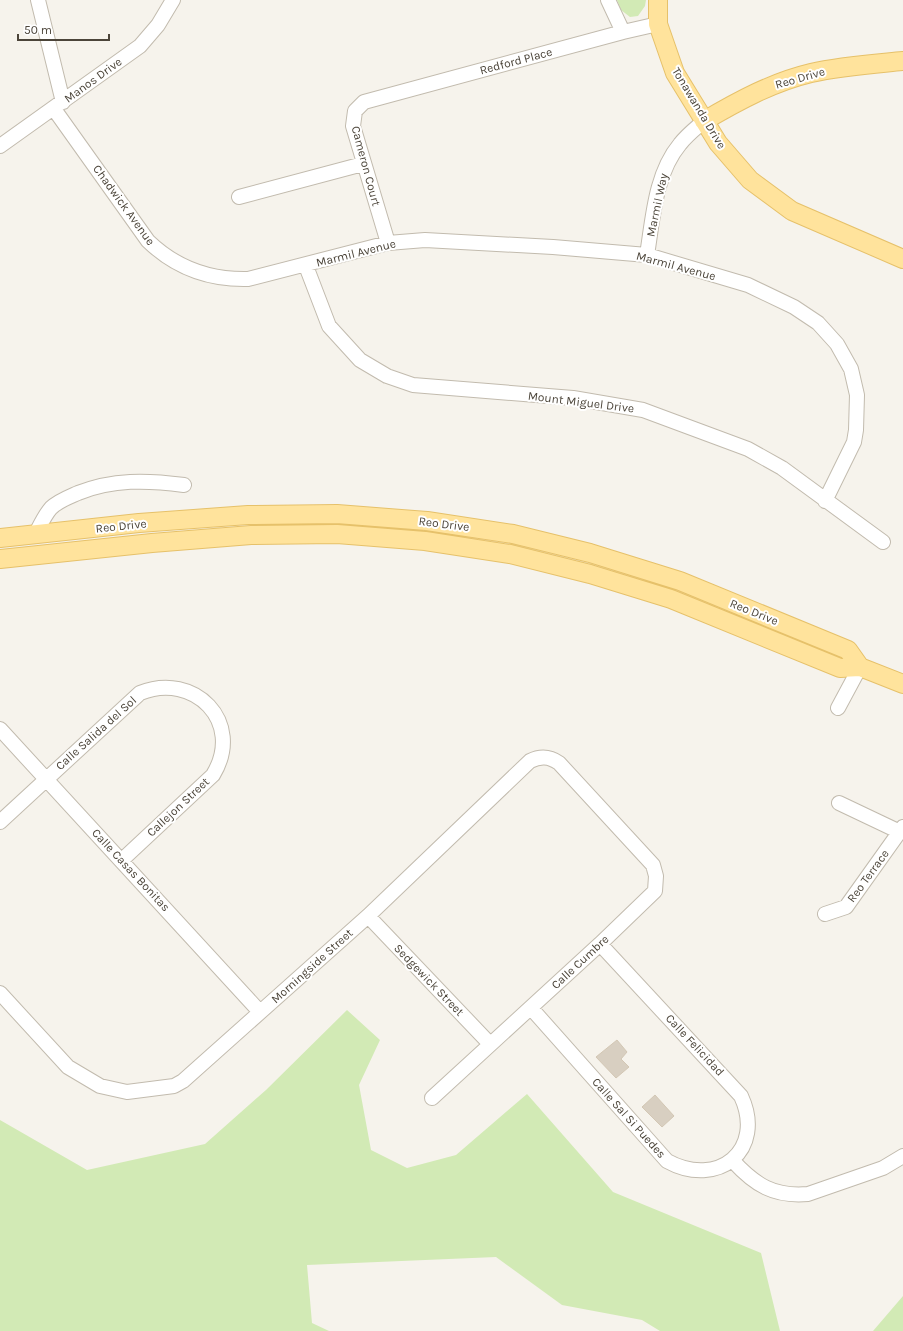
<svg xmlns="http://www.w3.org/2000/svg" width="903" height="1331" font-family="Karla,sans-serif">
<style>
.green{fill:#d2eab5}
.building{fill:#d8cfc1;stroke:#d3c7b4}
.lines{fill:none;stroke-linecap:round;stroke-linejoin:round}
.minor-casing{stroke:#c2bbae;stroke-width:16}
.major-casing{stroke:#e6c16a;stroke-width:20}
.minor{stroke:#fff;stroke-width:14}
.major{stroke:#ffe39c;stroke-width:18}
.labels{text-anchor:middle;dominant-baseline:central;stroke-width:4;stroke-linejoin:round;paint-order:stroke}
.street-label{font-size:12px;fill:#4b4439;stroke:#fff}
</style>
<rect width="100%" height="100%" fill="#f6f3ec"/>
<path class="green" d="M617,0H646L645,6L638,16L630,17L621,10Z
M347,1010L380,1040L359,1085L371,1150L407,1168L456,1155L527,1094L613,1192L761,1253L780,1331H660L642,1320L562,1305L496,1257L307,1265L312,1323L329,1331H0V1120L87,1170L205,1144L266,1090Z
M903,1296V1331H873Z"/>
<path class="building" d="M617,1040L627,1052L621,1059L629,1067L616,1078L596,1057Z
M655,1095L674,1116L662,1127L642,1107Z"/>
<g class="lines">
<defs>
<path id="minor" d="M38,0L63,102
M608,0L623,32
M54,109L148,241C176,268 209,280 248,279L388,243L425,240L553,247L647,255L748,285L794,307L818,323L837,344L851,369L857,395L856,430L854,442L825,501
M0,146L140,46L158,25L173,0
M239,197L363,164
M388,243L353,126L355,111L364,102L623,32L658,24
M647,255C653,218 655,174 680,144C687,135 696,128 704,121
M306,266L329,326L360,360L387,376L413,385L573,398L643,410L748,449L782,468L883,542
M35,535C40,526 44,516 51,508C58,501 69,497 78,493C113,479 147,480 184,485
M838,708L860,667
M0,729L260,1012
M839,803L900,832
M0,822L140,693C194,671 245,722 213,775L122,860
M825,914L846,907L903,827
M368,916L490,1044
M0,993L68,1067L100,1086L127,1092L174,1086L183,1081L368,916L530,761C540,756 549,756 559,763L653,865L656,876L655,891L600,944L432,1098
M531,1008L667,1161C718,1189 766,1150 741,1096L600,944
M733,1161C755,1185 774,1197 808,1194L883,1168L903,1156"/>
<path id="major" d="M658,0V24L675,73L718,143L750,180L792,211L903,259
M704,121C738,101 773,82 811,73C841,66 872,64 903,61
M0,538L139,523L248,515L337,514L427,521L513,534L590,553L680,581L848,650L860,667
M0,559L152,543L251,535L337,534L425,541L510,554L590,574L671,599L840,668L860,667L903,684"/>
</defs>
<use href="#minor" class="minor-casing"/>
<use href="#major" class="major-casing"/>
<use href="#minor" class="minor"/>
<use href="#major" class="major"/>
</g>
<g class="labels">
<g class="street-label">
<text transform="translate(516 61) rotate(-15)">Redford Place</text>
<text transform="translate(800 78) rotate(-16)">Reo Drive</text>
<text transform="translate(93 80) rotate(-36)">Manos Drive</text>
<text transform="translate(699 108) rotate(59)">Tonawanda Drive</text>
<text transform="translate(366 166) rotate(75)">Cameron Court</text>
<text transform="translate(124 205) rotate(54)">Chadwick Avenue</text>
<text transform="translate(657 205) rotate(-78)">Marmil Way</text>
<text transform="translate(356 253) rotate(-14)">Marmil Avenue</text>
<text transform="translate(676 266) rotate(15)">Marmil Avenue</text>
<text transform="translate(581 402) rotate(7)">Mount Miguel Drive</text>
<text transform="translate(444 524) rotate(7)">Reo Drive</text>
<text transform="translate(121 526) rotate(-6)">Reo Drive</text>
<text transform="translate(754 612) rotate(22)">Reo Drive</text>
<text transform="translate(96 733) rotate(-42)">Calle Salida del Sol</text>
<text transform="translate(178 807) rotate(-43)">Callejon Street</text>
<text transform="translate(131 870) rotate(47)">Calle Casas Bonitas</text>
<text transform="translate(868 876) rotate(-54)">Reo Terrace</text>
<text transform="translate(580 962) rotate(-43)">Calle Cumbre</text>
<text transform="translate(312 966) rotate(-42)">Morningside Street</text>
<text transform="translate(429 980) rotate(46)">Sedgewick Street</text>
<text transform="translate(695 1045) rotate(47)">Calle Felicidad</text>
<text transform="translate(629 1118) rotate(48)">Calle Sal Si Puedes</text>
</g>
</g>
<path d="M18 34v6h91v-6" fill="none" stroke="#4b4439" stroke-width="2"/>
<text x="24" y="34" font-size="12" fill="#4b4439" stroke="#ffffff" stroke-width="3" paint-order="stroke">50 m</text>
</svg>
